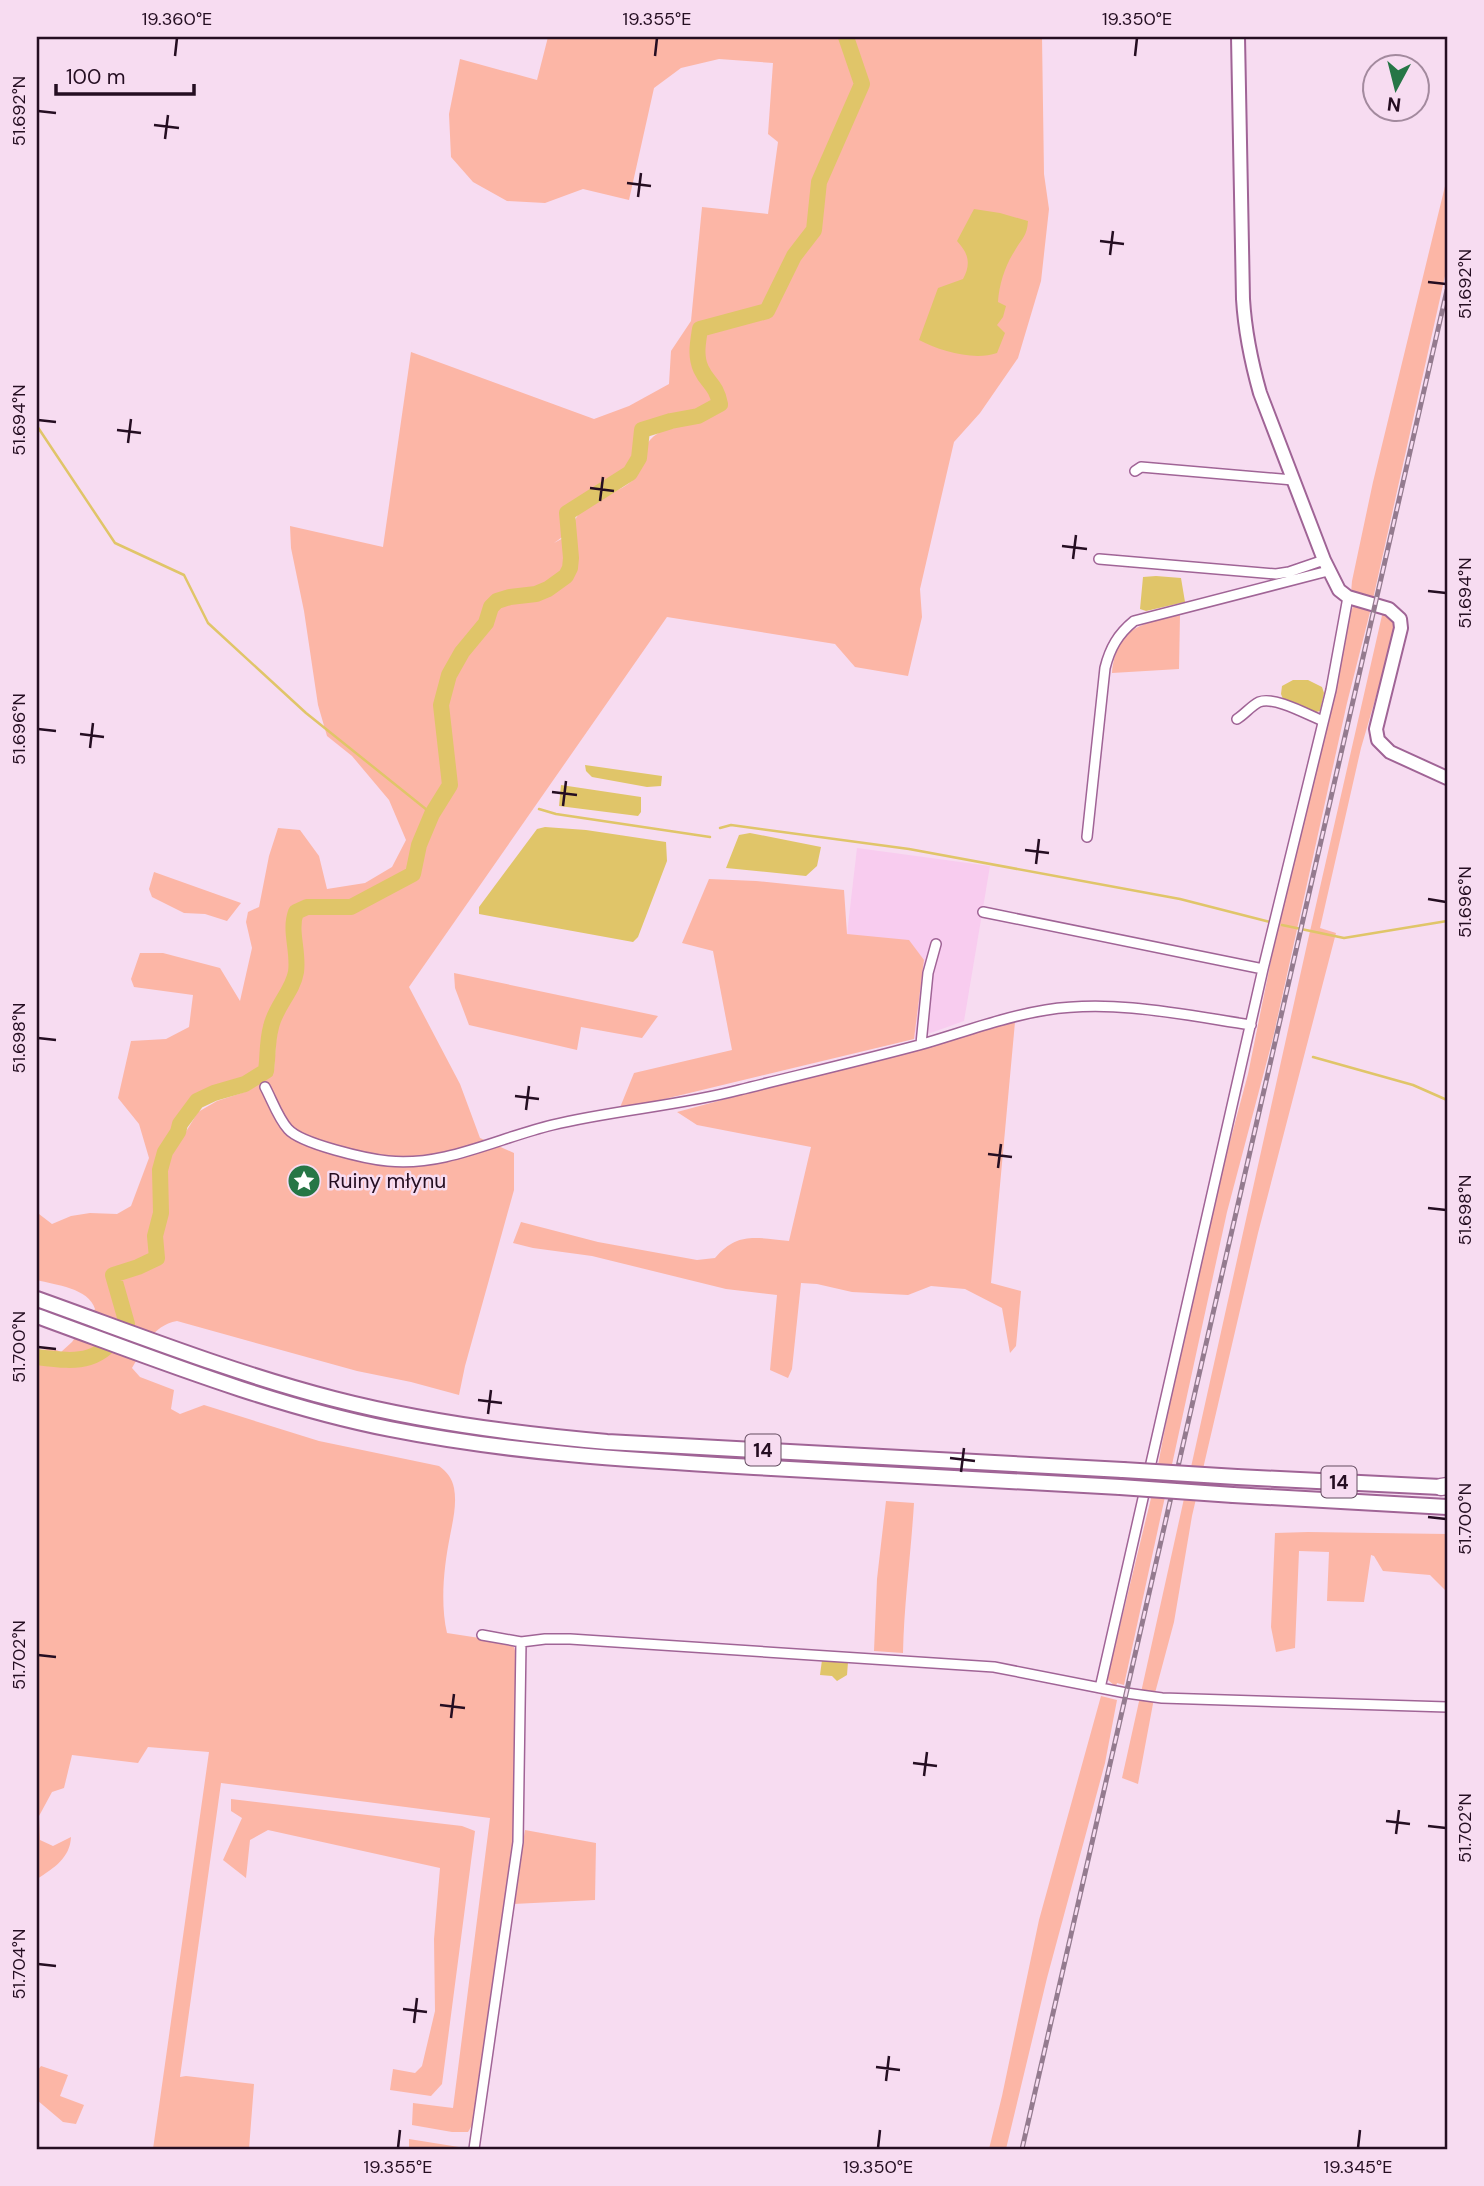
<svg xmlns="http://www.w3.org/2000/svg" width="1484" height="2186" font-family="'DM Sans',sans-serif">
<style>
.built{fill:#f8ccef}
.green{fill:#fcb6a6;fill-rule:evenodd}
.water{fill:#e0c569}
.lines{fill:none;stroke-linecap:round;stroke-linejoin:round}
.stream{stroke:#e0c569;stroke-width:2.5}
.river{stroke:#e0c569;stroke-width:16}
.street-casing{stroke:#a06496;stroke-width:12}
.secondary-casing{stroke:#a06496;stroke-width:16}
.primary-casing{stroke:#a06496;stroke-width:18}
.highway-casing{stroke:#a06496;stroke-width:19}
.street{stroke:#fff;stroke-width:9}
.secondary{stroke:#fff;stroke-width:12}
.primary{stroke:#fff;stroke-width:14}
.highway{stroke:#fff;stroke-width:16}
.rail-casing{stroke:#947b8f;stroke-width:5}
.rail{stroke:#f7dcf1;stroke-width:2.5;stroke-dasharray:8;stroke-linecap:butt}
.primary-bridge-casing{stroke:#a06496;stroke-width:18;stroke-linecap:butt}
.primary-bridge{stroke:#fff;stroke-width:14}
.ticks{fill:none;stroke:#250e22;stroke-width:2.5}
.labels{text-anchor:middle;dominant-baseline:central;stroke-width:5;stroke-linejoin:round;paint-order:stroke}
.shield{fill:#f7dcf1;stroke:#644c60;stroke-width:2}
.shield-label{font-size:19px;font-weight:bold;fill:#250e22}
.poi-label{font-size:21px;fill:#250e22;stroke:#f7dcf1;text-anchor:start}
.neatline{fill:none;stroke:#250e22;stroke-width:2.5}
.ticks-label{font-size:18px;text-anchor:middle;fill:#250e22}
</style>
<rect width="100%" height="100%" fill="#f7dcf1"/>
<path class="built" d="M857,848L990,866L964,1021L914,1039L923,960L847,934Z"/>
<path class="green" d="M548,37H1042L1044,174L1049,209L1041,281L1018,358L980,413L954,442L920,589L922,617L908,676L855,667L835,644L667,617L409,987L460,1084L480,1138L514,1153V1190L465,1366L459,1395L411,1382L357,1371L177,1321C151,1326 145,1347 132,1368L140,1377L174,1390L171,1409L180,1414L204,1405L319,1441L439,1466C447,1472 452,1478 454,1488C457,1504 453,1520 450,1536C444,1566 440,1603 447,1633L499,1641L514,1647L517,1658L514,1831L474,2122L468,2132H452L412,2125L413,2103L453,2108L490,1818L221,1783L180,2077L186,2076L254,2084L249,2149H153L209,1752L148,1747L138,1763L72,1755L64,1788L52,1792L39,1816L40,1840L53,1846L71,1837C70,1858 54,1868 37,1879V1351L52,1348L61,1352L72,1342L95,1309C89,1288 55,1285 37,1280V1225L39,1214L52,1224L71,1216L90,1213L117,1214L131,1206L149,1158L139,1124L118,1098L131,1041L166,1039L189,1027L193,995L134,987L131,979L140,953H163L220,968L240,1001L252,948L246,922L248,912L259,907L269,856L278,828L300,830L319,856L327,889L365,883L392,867L406,840L389,800L352,756L327,736L318,705L304,611L291,548L290,526L383,547L411,352L594,419L629,406L669,384L671,351L691,321L702,207L768,214L778,142L768,134L773,63L719,59L681,68L654,88L629,200L583,189L545,203L507,201L473,182L451,157L449,114L460,59L537,80ZM700,331L706,336C704,347 704,365 709,376C716,390 728,393 723,410C703,427 668,420 650,440C640,451 644,468 634,479C618,495 583,500 574,522C566,543 582,564 564,583C545,603 516,595 495,609L493,619L486,631L462,660L450,690L446,708L455,776L431,824L418,872L411,880L352,910L306,912L298,921L301,972L277,1027L274,1070L267,1078L248,1091L217,1101L198,1112L171,1156L165,1170L167,1189L161,1191L160,1170L165,1152L178,1132L180,1124L197,1101L214,1093L245,1084L266,1071L270,1027L280,1004L274,1003C287,983 295,969 292,944C291,931 289,923 293,910L304,906L357,901L409,871L416,842L429,813L446,784L437,705L446,674L459,651L483,621L488,606L494,600L506,596L533,593L545,588L558,579L567,567L565,537L554,543L568,533L567,513L630,473L639,458L643,430L671,421L698,416L720,404L717,390L701,369Z
M1447,178V267L1373,599L1351,593L1352,581L1373,482Z
M1357,604L1371,608L1347,703L1273,1038L1227,1212L1124,1685L1117,1683L1116,1687L1108,1680V1675L1154,1486L1185,1323L1217,1190L1248,1074L1279,921L1312,789L1349,615L1353,607Z
M1383,611L1394,617L1396,628L1361,748L1320,928L1336,933L1258,1233L1192,1516L1174,1622L1155,1693L1138,1784L1122,1778L1308,940Z
M1180,615L1179,669L1112,673C1117,626 1141,624 1180,615Z
M154,872L241,903L227,921L205,914L184,913L152,897L149,889Z
M709,879L756,881L844,890L847,934L909,940L924,960L914,1039L619,1110L634,1073L732,1050L713,951L682,943Z
M454,973L658,1016L642,1038L581,1027L577,1050L469,1025L455,988Z
M1015,1022L991,1283L1021,1291L1016,1346L1010,1353L1002,1308L965,1289L931,1286L908,1295L852,1292L817,1284L801,1283L792,1369L788,1378L770,1370L777,1295L726,1289L592,1256L533,1248L513,1243L521,1222L598,1242L697,1260L715,1258C738,1231 756,1238 789,1241L811,1147L697,1125L677,1112Z
M886,1501L914,1503C911,1553 904,1603 903,1653L874,1651L877,1579Z
M1308,1532L1447,1534V1592L1430,1575L1383,1571L1374,1556L1371,1555L1364,1602L1327,1601L1329,1552L1299,1551L1295,1648L1276,1652L1271,1627L1275,1533Z
M1101,1696L1117,1700L1105,1763L1047,1978L1006,2149H989L1002,2096L1039,1920Z
M231,1799L462,1826L475,1831L442,2084L431,2096L390,2090L393,2069L415,2073L422,2066L435,2011L434,1939L440,1868L268,1830L250,1840L246,1878L223,1860L242,1818L231,1811Z
M525,1830L596,1843L595,1900L513,1904Z
M41,2066L68,2075L60,2096L84,2105L76,2124L63,2122L37,2100V2071Z
M409,2139L465,2148V2149H409Z"/>
<path class="water" d="M974,209L1000,213L1028,221C1027,237 1021,239 1014,252C1005,266 999,285 998,302L1006,306L1003,317L997,325L1005,333L997,353C974,361 940,351 919,340L938,288L963,279C971,264 969,254 957,241Z
M1156,576L1181,578L1185,602L1146,611L1140,609L1143,577Z
M1293,680H1308L1322,687L1324,693L1320,711L1313,713L1283,699L1281,694L1282,686Z
M585,765L662,776L661,786L647,787L592,777L586,771Z
M561,785L641,797V812L638,816L559,806Z
M545,827L586,830L666,842L667,861L638,937L633,942L479,914V907L537,829Z
M750,833L821,847L817,866L806,876L726,868L739,835Z
M822,1660L848,1662L847,1675L837,1681L832,1676L820,1675Z"/>
<g class="lines">
<path class="stream" d="M37,426L115,543L184,575L208,623L306,713L432,814
M539,809L556,814L710,837
M720,828L731,825L909,849L1180,899L1270,922
M1282,925L1344,938L1447,921
M1313,1057L1413,1085L1447,1100"/>
<path class="river" d="M37,1357C83,1363 99,1363 127,1324L113,1275L138,1267L157,1258L155,1236L161,1213L160,1170L165,1152L178,1132L180,1124L197,1101L214,1093L245,1084L266,1071C268,1057 267,1041 271,1027C275,1007 293,991 296,972C299,951 289,931 296,912L307,907H351L413,874L419,845L432,814L450,785L441,705L449,675L462,652L486,623L491,607L497,601L510,597L536,594L548,589L566,576L570,568L571,558L567,513L630,473L639,458L642,430L671,421L698,416L720,404C716,384 708,384 701,369C695,356 698,342 700,329L767,311L794,256L814,230L819,182L862,84L846,37"/>
<defs>
<path id="street" d="M1135,471L1141,467L1293,480
M1099,559L1276,574L1289,572L1324,560
M1237,719C1245,714 1251,706 1259,702C1275,696 1308,715 1323,721
M1087,837L1105,668C1110,648 1118,634 1134,621L1328,571
M983,912L1263,969
M921,1044L928,973L936,944
M265,1087C272,1100 278,1118 288,1129C301,1144 367,1159 388,1161C444,1167 498,1138 552,1125C614,1110 678,1106 739,1090C799,1075 859,1061 919,1045C961,1033 1003,1017 1046,1010C1114,999 1185,1015 1251,1025
M521,1642L545,1639H570L994,1667L1126,1693L1162,1698L1447,1707
M1100,1688L1263,969L1331,690L1348,597
M474,2149L518,1842L521,1642L482,1635"/>
<path id="secondary" d="M1238,37L1243,299C1245,332 1251,361 1260,393L1324,560L1339,590L1348,597L1389,609L1400,619L1401,628L1376,729L1378,740L1390,752L1447,778"/>
<path id="primary" d="M37,1299C135,1334 233,1373 334,1399C423,1422 514,1434 607,1442L1123,1470
M37,1316C153,1358 269,1405 390,1429C511,1453 632,1460 754,1467C876,1473 998,1480 1120,1487
M1237,1477L1441,1487
M1233,1495L1447,1507"/>
<path id="highway" d="M1441,1487L1447,1486"/>
</defs>
<use href="#street" class="street-casing"/>
<use href="#secondary" class="secondary-casing"/>
<use href="#primary" class="primary-casing"/>
<use href="#highway" class="highway-casing"/>
<use href="#street" class="street"/>
<use href="#secondary" class="secondary"/>
<use href="#primary" class="primary"/>
<use href="#highway" class="highway"/>
<defs>
<path id="rail" d="M1022,2149L1447,290"/>
</defs>
<use href="#rail" class="rail-casing"/>
<use href="#rail" class="rail"/>
<defs>
<path id="primary-bridge" d="M1123,1470L1237,1477
M1120,1487L1233,1495"/>
</defs>
<use href="#primary-bridge" class="primary-bridge-casing"/>
<use href="#primary-bridge" class="primary-bridge"/>
</g>
<path class="ticks" d="M175,56L177,38M655,56L657,38M1135,56L1137,38M38,111L56,113M154,125L179,128M165,139L168,115M627,183L651,186M638,197L641,173M1100,241L1124,244M1110,255L1113,231M1428,282L1446,284M38,420L56,422M117,430L141,433M128,443L131,419M590,488L614,491M600,501L603,477M1062,546L1087,549M1073,559L1076,535M1428,591L1446,593M38,729L56,731M80,734L104,737M90,748L93,723M552,792L577,795M563,806L566,781M1025,850L1049,853M1036,864L1039,839M1428,899L1446,902M38,1038L56,1040M515,1096L539,1099M526,1110L529,1086M988,1154L1012,1157M998,1168L1001,1144M1428,1208L1446,1210M38,1347L56,1349M478,1400L502,1403M488,1414L491,1390M950,1458L975,1461M961,1472L964,1448M1428,1517L1446,1519M38,1655L56,1657M440,1705L465,1708M451,1718L454,1694M913,1763L937,1766M924,1776L927,1752M1386,1821L1410,1824M1428,1826L1446,1828M1396,1834L1399,1810M38,1964L56,1966M403,2009L427,2012M414,2023L417,1998M876,2067L900,2070M886,2081L889,2056M398,2148L400,2130M878,2148L880,2130M1358,2148L1360,2130"/>
<defs>
<symbol id="sight-disc" viewBox="-11 -11 22 22"><circle r="9.5" fill="#267646" stroke="#f7dcf1"/><path d="M0-6L1.8-2.2L6-1.7L2.9 1.2L3.7 5.4L0 3.3L-3.7 5.4L-2.9 1.2L-6-1.7L-1.8-2.2Z" fill="#fff"/></symbol>
</defs>
<g fill-rule="evenodd">
<use href="#sight-disc" x="285" y="1162" width="38" height="38"/>
</g>
<g class="labels">
<g class="shield">
<rect x="745.5" y="1434.5" width="35" height="31" rx="5"/>
<rect x="1321.5" y="1466.5" width="35" height="31" rx="5"/>
</g>
<g class="shield-label">
<text x="763" y="1450">14</text>
<text x="1339" y="1482">14</text>
</g>
<g class="poi-label">
<text x="328" y="1181">Ruiny młynu</text>
</g>
</g>
<rect width="1484" height="2186" fill="none" stroke="#f7dcf1" stroke-width="77"/>
<g transform="translate(1396 88) rotate(187)"><circle r="33" fill="#f7dcf1" stroke="#a38a9e" stroke-width="2"/>
<path d="M0-5L12 26L0 18L-12 26Z" fill="#267646"/>
<text y="-10" font-size="19" font-weight="bold" text-anchor="middle" fill="#250e22">N</text>
</g>
<path d="M56 84v10h138v-10" fill="none" stroke="#250e22" stroke-width="3.5"/>
<text x="66" y="84" font-size="21" fill="#250e22" stroke="#f7dcf1" stroke-width="5" paint-order="stroke">100 m</text>
<rect x="38" y="38" width="1408" height="2110" class="neatline"/>
<g class="ticks-label">
<text x="177" y="25">19.360°E</text>
<text x="657" y="25">19.355°E</text>
<text x="1137" y="25">19.350°E</text>
<text transform="translate(19 111) rotate(-90)" y="6">51.692°N</text>
<text transform="translate(1465 284) rotate(-90)" y="6">51.692°N</text>
<text transform="translate(19 420) rotate(-90)" y="6">51.694°N</text>
<text transform="translate(1465 593) rotate(-90)" y="6">51.694°N</text>
<text transform="translate(19 729) rotate(-90)" y="6">51.696°N</text>
<text transform="translate(1465 902) rotate(-90)" y="6">51.696°N</text>
<text transform="translate(19 1038) rotate(-90)" y="6">51.698°N</text>
<text transform="translate(1465 1210) rotate(-90)" y="6">51.698°N</text>
<text transform="translate(19 1347) rotate(-90)" y="6">51.700°N</text>
<text transform="translate(1465 1519) rotate(-90)" y="6">51.700°N</text>
<text transform="translate(19 1655) rotate(-90)" y="6">51.702°N</text>
<text transform="translate(1465 1828) rotate(-90)" y="6">51.702°N</text>
<text transform="translate(19 1964) rotate(-90)" y="6">51.704°N</text>
<text x="398" y="2173">19.355°E</text>
<text x="878" y="2173">19.350°E</text>
<text x="1358" y="2173">19.345°E</text>
</g>
</svg>
